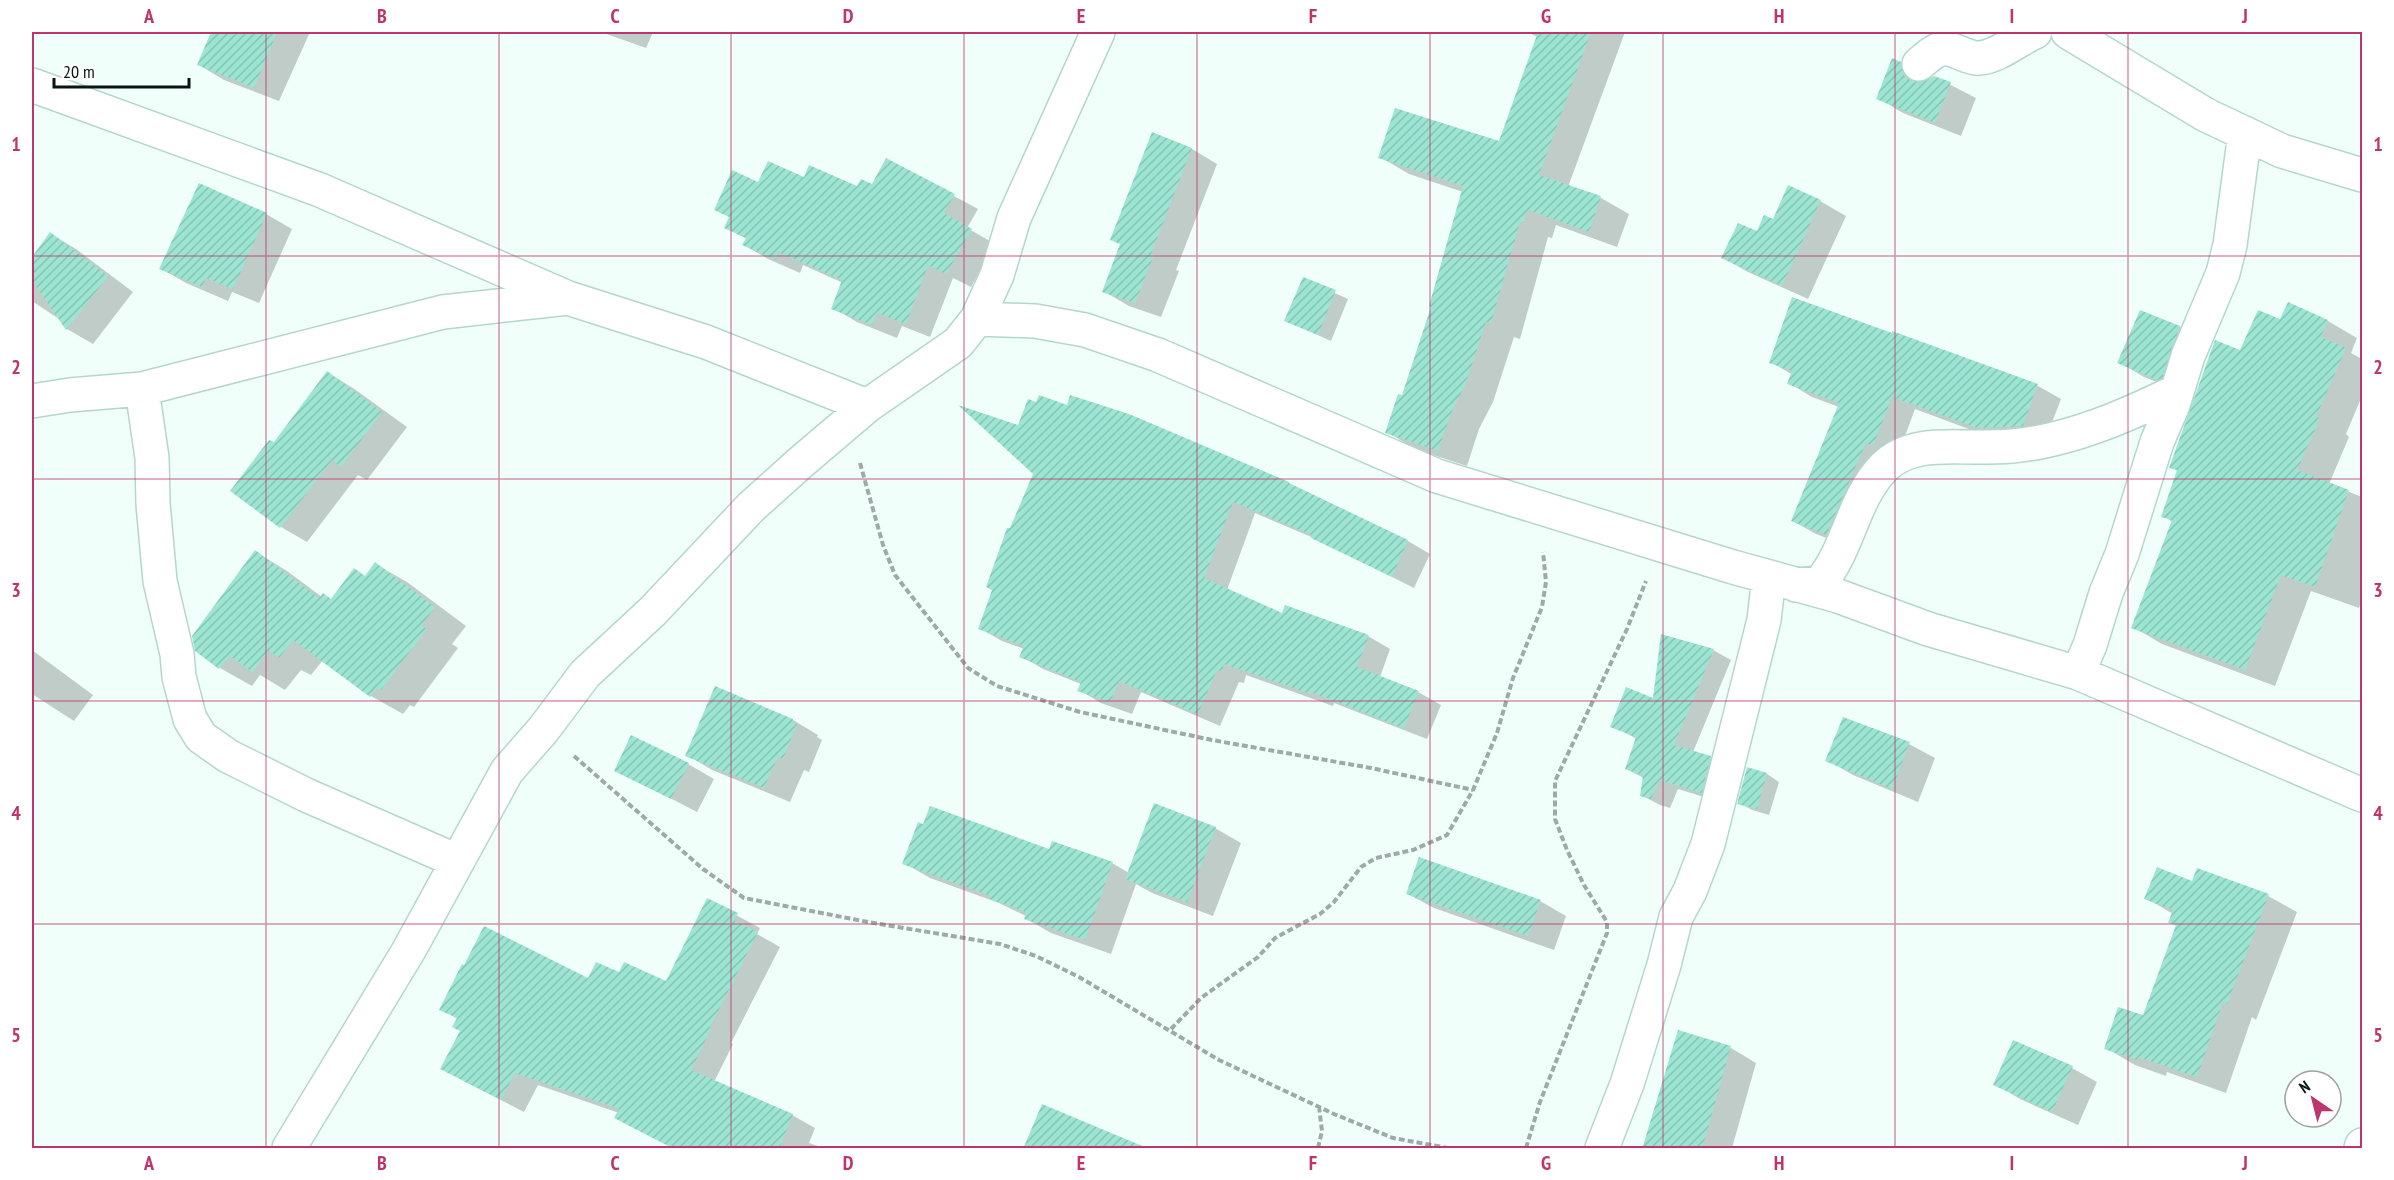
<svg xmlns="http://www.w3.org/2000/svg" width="2394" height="1180" font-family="'PT Sans Narrow',sans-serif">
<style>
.shadow{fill:#0003}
.building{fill:url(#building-hatch)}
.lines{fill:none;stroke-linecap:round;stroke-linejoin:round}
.street-casing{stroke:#b3d7cd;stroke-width:36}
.path{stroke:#9caba6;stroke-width:4;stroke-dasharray:6 3;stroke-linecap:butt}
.street{stroke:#fff;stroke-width:33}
.grid{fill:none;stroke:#be346c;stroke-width:1.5;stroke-opacity:0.55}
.neatline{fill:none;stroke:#be346c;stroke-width:2}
.grid-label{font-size:20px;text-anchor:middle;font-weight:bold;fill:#be346c}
</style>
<defs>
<pattern id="building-hatch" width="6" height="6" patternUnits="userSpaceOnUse" patternTransform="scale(1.5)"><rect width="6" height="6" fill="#9de5d3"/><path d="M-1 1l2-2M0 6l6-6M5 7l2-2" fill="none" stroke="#86c4b4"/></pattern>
</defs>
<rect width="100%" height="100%" fill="#f0fffa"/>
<path class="shadow" d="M212,32H310L279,101L224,80L199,65Z
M601,32H653L646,48Z
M1527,32H1625L1568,187L1601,198L1629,214L1617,247L1556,225L1552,238L1548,237L1520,339L1514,337L1493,402L1479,429L1467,466L1415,449L1387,432L1403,397L1433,306L1463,192L1409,174L1380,157L1500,143L1538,37Z
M1900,63L1926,78L1927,82L1935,77L1976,98L1961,136L1903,113L1878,98Z
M1153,134L1192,149L1217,164L1176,270L1179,271L1161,317L1129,306L1103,291L1122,244Z
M887,160L978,209L967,228L995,244L971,287L953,278L930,337L902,326L897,338L857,322L833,308L843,283L803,265L800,273L768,259L744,245L747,239L726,228L758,184L804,179L858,188L872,186Z
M1820,201L1846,216L1808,299L1748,272L1723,258L1774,221Z
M266,214L292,229L259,303L232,292L228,301L186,283L160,268Z
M51,234L76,249L133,292L93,344L67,329L62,321L32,301V260Z
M1304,279L1348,299L1331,341L1286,321Z
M2141,312L2180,327L2205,342L2184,393L2144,377L2119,362Z
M2280,321H2328L2357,338L2351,353L2362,359V396L2346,434L2349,437L2329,484L2362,497V599L2359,608L2311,591L2275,686L2162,644L2133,627L2173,522L2163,516L2178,471L2171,467L2241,352Z
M1893,333L2038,386L2061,399L2046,438L2001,441L1915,409L1897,458L1850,547L1816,534L1793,521L1839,407L1812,397L1789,383L1793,375L1771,362Z
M328,373L353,388L407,427L367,480L358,475L307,542L281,527L233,490L275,443Z
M1019,427L1306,493L1408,541L1430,554L1414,588L1316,539L1255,513L1227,590L1283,615L1368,636L1390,649L1380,677L1418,692L1441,705L1427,739L1334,703L1333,706L1246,675L1244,683L1239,682L1220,726L1141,692L1132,714L1101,703L1079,690L1081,684L1043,669L1021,656L1024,649L1002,641L979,628L994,590L1010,530L1034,473Z
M256,552L287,571L322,597L332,600L366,577L375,564L407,582L466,626L452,644L458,648L414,707L410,705L403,714L371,696L323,660L311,675L301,670L285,690L260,675L252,686L220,668L197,650Z
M32,650L93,695L74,721L32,694Z
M1713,650L1731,660L1693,752L1710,757L1728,768L1720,802L1678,789L1670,808L1660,805L1641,795L1644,778L1626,769L1637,739L1612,726L1654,700Z
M716,687L793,720L818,735L817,737L822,740L809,772L804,770L790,802L712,770L687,755Z
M1844,719L1909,744L1935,758L1918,802L1853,775L1827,760Z
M688,764L714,779L697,812L616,770Z
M1748,769L1767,774L1779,782L1769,815L1752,810L1739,803Z
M1215,828L1241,843L1213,916L1152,893L1136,884L1111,954L1051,933L1025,918L1026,916L999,903L930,878L904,863L1050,851L1112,863L1129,873Z
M2198,870L2268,896L2297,912L2256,1020L2252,1017L2226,1093L2167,1072L2166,1076L2135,1065L2106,1048L2144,1017L2178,927L2170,922L2173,914L2146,898L2193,883Z
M1408,894L1540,901L1566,916L1554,950L1434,908Z
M708,900L760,928L757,934L780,947L731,1043L733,1044L714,1082L792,1115L815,1128L809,1143L824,1148H689L619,1113L538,1085L524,1112L464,1081L462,1031L458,1019L441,1009L620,974L666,983Z
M1679,1032L1731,1048L1756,1063L1732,1148H1644Z
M2072,1068L2097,1082L2078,1125L2020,1099L1995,1084Z"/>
<path class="building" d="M211,32H277L254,88L197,65Z
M1538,32H1591L1539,175L1601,196L1589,232L1528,210L1523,223L1520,222L1491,323L1486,322L1465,385L1451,413L1438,451L1385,433L1398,394L1402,395L1431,307L1429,306L1463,186L1378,158L1395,108L1499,141Z
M1892,58L1901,62L1904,76L1912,81L1923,82L1934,76L1951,82L1935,123L1876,99Z
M1152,132L1192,148L1151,254L1154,255L1135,303L1102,292L1120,244L1110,240Z
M886,158L955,194L944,213L972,229L946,274L928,265L906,324L877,313L872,325L831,309L842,280L778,252L775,260L742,245L746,238L724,228L729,217L714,210L732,170L758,182L768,161L804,177L809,165L857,186L861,179L872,184Z
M199,183L267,213L233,289L206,278L202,287L159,269Z
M1788,185L1821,200L1782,286L1721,258L1738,223L1757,231L1764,215L1773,219Z
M50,232L108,276L66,330L32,280V257Z
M1303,277L1336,290L1318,335L1284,321Z
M1792,297L1892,333V331L2038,384L2023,426L1977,428L1892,397L1873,446L1866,443L1826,535L1791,521L1839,403L1787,384L1792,371L1769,363Z
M2288,302L2328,320L2321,337L2346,348L2316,417L2320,418L2297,470L2349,490L2315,587L2281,575L2245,670L2131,628L2172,520L2161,517L2177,470L2169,468L2215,340L2240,350L2258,310L2280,319Z
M2140,310L2180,326L2162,378L2157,380L2117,363Z
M327,371L382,412L341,467L332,460L280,528L230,491L269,440L274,442Z
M1039,395L1067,405L1070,395L1129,414L1289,482V483L1408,540L1392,577L1311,538L1312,535L1233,502L1204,578L1282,613L1285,605L1369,635L1357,667L1419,691L1404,728L1311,692V694L1224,664L1222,671L1217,670L1198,714L1119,681L1110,702L1077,691L1081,682L1019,657L1024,646L978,629L992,590L986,587L1007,528H1010L1033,474L958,405L1018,425L1028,399L1036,402Z
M255,550L319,598L323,593L331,599L354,568L365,576L375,562L435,607L422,625L427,629L381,690L377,688L370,697L293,640L279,658L269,651L252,672L230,656L219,669L195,651L192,636Z
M1661,634L1714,649L1674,745L1711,756L1702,793L1659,780L1651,799L1640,796L1643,775L1625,769L1636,737L1610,727L1626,687L1653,698Z
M715,686L793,719L792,722L797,724L783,759L778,757L764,788L685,756Z
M1843,717L1910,742L1892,789L1825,761Z
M631,735L689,763L671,799L614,771Z
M1747,767L1767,773L1757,809L1737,804Z
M1154,803L1216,827L1187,902L1125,879Z
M930,806L1049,849L1052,841L1113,862L1085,940L1024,919L1026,912L990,899L991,896L902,864L918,822L923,824Z
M1419,857L1541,900L1528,936L1406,894Z
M2157,867L2192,881L2197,868L2269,894L2227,1004L2223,1002L2197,1077L2138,1057L2137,1060L2104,1049L2118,1007L2143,1015L2176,925L2168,923L2173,910L2144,899Z
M707,898L738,913L734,921L758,932L709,1029H711L691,1070L793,1114L779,1149H674L614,1118L619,1109L515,1073L501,1100L440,1069L460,1031L452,1027L457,1018L439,1010L462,964L464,965L484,926L588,978L596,962L619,972L624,962L666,981Z
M1678,1030L1731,1046L1702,1149H1642Z
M2013,1040L2073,1066L2052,1112L1993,1085Z
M1042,1104L1147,1148V1149H1023Z"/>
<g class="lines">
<defs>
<path id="street" d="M2068,32L2206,115L2282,151L2362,175
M1919,64C1938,48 1941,44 1965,55C1969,56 1974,59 1979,58C1998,57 2018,39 2035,32
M32,85L320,190L568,298L706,342L867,406
M977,319L1035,321L1085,330L1158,355L1437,476L1733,567L1838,596L1928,629L2078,673L2362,795
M142,389L152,458L153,504L160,581L177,654L179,677L190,719L201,737L228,756L306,795L457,861
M32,401L70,395L142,389L443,312L568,298
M1796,585L1820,583C1849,549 1852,500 1884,467C1908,443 1944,447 1975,447C1987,447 2000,447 2012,446C2069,441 2126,416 2177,391
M2078,673L2090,645L2106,593L2122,554L2157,442L2173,405L2188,356L2223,273L2230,245L2245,133
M289,1148L409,950L507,771L543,730L585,674L653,611L751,507L800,463L867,406L958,343L977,319L997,275L1014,218L1098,32
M1602,1148L1627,1084L1664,965L1676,917L1690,891L1708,844L1764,620L1769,577
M2361,1148L2362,1145"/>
</defs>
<use href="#street" class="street-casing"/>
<path class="path" d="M860,463L883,545L895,575L968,668L997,686L1080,712L1212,740L1371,768L1473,790
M574,756L703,869L744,898L868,922L1000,944L1036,956L1079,977L1219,1060L1334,1114L1393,1138L1448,1148
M1171,1029L1201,998L1258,957L1275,938L1320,914L1334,902L1361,867L1376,858L1413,850L1447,835L1473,790L1497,733L1513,678L1542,607L1546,582L1543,552
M1318,1148L1322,1131L1319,1107
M1526,1148L1540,1102L1607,933V922L1584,885L1567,850L1555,819V781L1627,629L1646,581"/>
<use href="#street" class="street"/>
</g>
<path class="grid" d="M266,32V1148M499,32V1148M731,32V1148M964,32V1148M1197,32V1148M1430,32V1148M1663,32V1148M1895,32V1148M2128,32V1148M32,256H2362M32,479H2362M32,701H2362M32,924H2362"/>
<rect width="2394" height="1180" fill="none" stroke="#ffffff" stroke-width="66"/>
<g transform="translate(2313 1099) rotate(325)"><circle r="28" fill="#ffffff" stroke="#9ca1a0" stroke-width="1.5"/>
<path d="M0-4.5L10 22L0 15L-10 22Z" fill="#be346c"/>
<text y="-9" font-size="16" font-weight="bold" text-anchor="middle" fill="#081512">N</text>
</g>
<path d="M54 78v9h135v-9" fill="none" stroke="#081512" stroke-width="3"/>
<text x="63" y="78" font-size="18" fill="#081512" stroke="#ffffff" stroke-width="4.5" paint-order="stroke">20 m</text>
<rect x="33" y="33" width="2328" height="1114" class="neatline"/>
<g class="grid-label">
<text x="149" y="23">A</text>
<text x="382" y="23">B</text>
<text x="615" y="23">C</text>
<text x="848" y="23">D</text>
<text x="1081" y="23">E</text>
<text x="1313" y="23">F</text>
<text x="1546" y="23">G</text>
<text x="1779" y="23">H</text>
<text x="2012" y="23">I</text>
<text x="2245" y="23">J</text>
<text x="16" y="151">1</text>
<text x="2378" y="151">1</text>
<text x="16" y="374">2</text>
<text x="2378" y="374">2</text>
<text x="16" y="597">3</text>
<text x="2378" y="597">3</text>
<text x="16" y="820">4</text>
<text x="2378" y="820">4</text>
<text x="16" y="1042">5</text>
<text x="2378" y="1042">5</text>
<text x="149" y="1170">A</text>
<text x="382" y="1170">B</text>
<text x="615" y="1170">C</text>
<text x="848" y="1170">D</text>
<text x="1081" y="1170">E</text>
<text x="1313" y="1170">F</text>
<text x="1546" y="1170">G</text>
<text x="1779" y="1170">H</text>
<text x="2012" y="1170">I</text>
<text x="2245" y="1170">J</text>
</g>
</svg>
